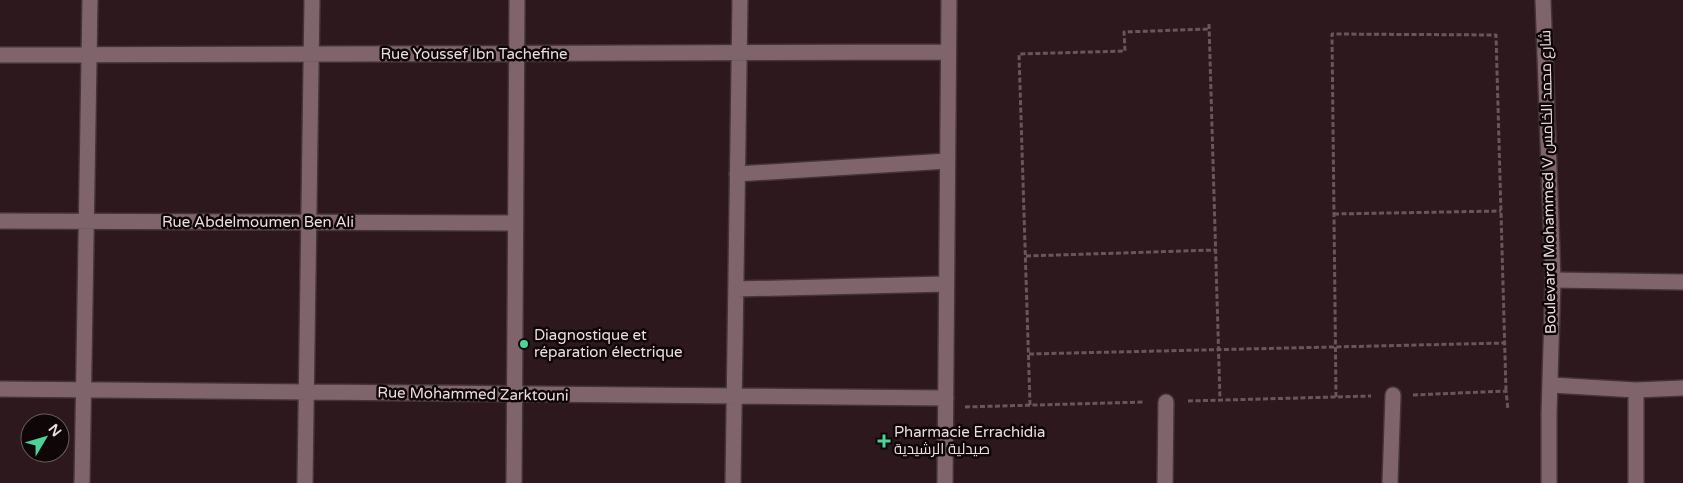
<svg xmlns="http://www.w3.org/2000/svg" width="1683" height="483" font-family="'Varela Round',Cairo,sans-serif">
<style>
.lines{fill:none;stroke-linecap:round;stroke-linejoin:round}
.street-casing{stroke:#433437;stroke-width:18}
.secondary-casing{stroke:#433437;stroke-width:18}
.path{stroke:#69565b;stroke-width:3;stroke-dasharray:5 2.5;stroke-linecap:butt}
.street{stroke:#7f656b;stroke-width:15}
.secondary{stroke:#7f656b;stroke-width:15}
.poi-dot{fill:#4cd39a;stroke:#0f0608;stroke-width:2}
.labels{text-anchor:middle;dominant-baseline:central;stroke-width:5;stroke-linejoin:round;paint-order:stroke}
.street-label{font-size:15px;fill:#ebdcdf;stroke:#0f0608}
.poi-label{font-size:15px;fill:#ebdcdf;stroke:#0f0608;text-anchor:start}
</style>
<rect width="100%" height="100%" fill="#2c181d"/>
<g class="lines">
<defs>
<path id="street" d="M0,55L948,52
M737,174L947,161
M0,221L515,223
M1553,280L1683,282
M736,289L946,284
M1551,385L1636,390L1683,388
M0,389L946,398
M82,483L90,0
M305,483L312,0
M514,483L517,0
M733,483L740,0
M945,483L949,0
M1165,483L1166,402
M1390,483L1393,395
M1636,483V390"/>
<path id="secondary" d="M1543,0L1553,280L1549,413V483"/>
</defs>
<use href="#street" class="street-casing"/>
<use href="#secondary" class="secondary-casing"/>
<path class="path" d="M1209,24L1220,400
M1334,214L1501,211
M1026,256L1215,250
M1029,354L1505,343
M1413,395L1506,391L1508,410
M1336,397L1332,34L1496,35L1506,391
M1188,401L1371,396
M1030,405L1019,54L1125,51L1124,32L1209,29
M965,407L1144,402"/>
<use href="#street" class="street"/>
<use href="#secondary" class="secondary"/>
</g>
<g class="poi-dot">
<circle cx="524" cy="344" r="5"/>
<path d="M881.5 433.5h5v5h5v5h-5v5h-5v-5h-5v-5h5z"/>
</g>
<g class="labels">
<g class="street-label">
<text x="474" y="54">Rue Youssef Ibn Tachefine</text>
<text transform="translate(1548 182) rotate(-91)">Boulevard Mohammed V شارع محمد الخامس</text>
<text x="258" y="222">Rue Abdelmoumen Ben Ali</text>
<text transform="translate(473 394) rotate(1)">Rue Mohammed Zarktouni</text>
</g>
<g class="poi-label">
<text x="534" y="335">Diagnostique et<tspan x="534" dy="17">réparation électrique</tspan></text>
<text x="894" y="432">Pharmacie Errachidia<tspan x="894" dy="17">صيدلية الرشيدية</tspan></text>
</g>
</g>
<g transform="translate(45 438) rotate(52)"><circle r="24" fill="#0f0608" stroke="#675c5e"/>
<path d="M0-4L9 19L0 12L-9 19Z" fill="#4cd39a"/>
<text y="-8" font-size="14" font-weight="bold" text-anchor="middle" fill="#ebdcdf">N</text>
</g>
</svg>
